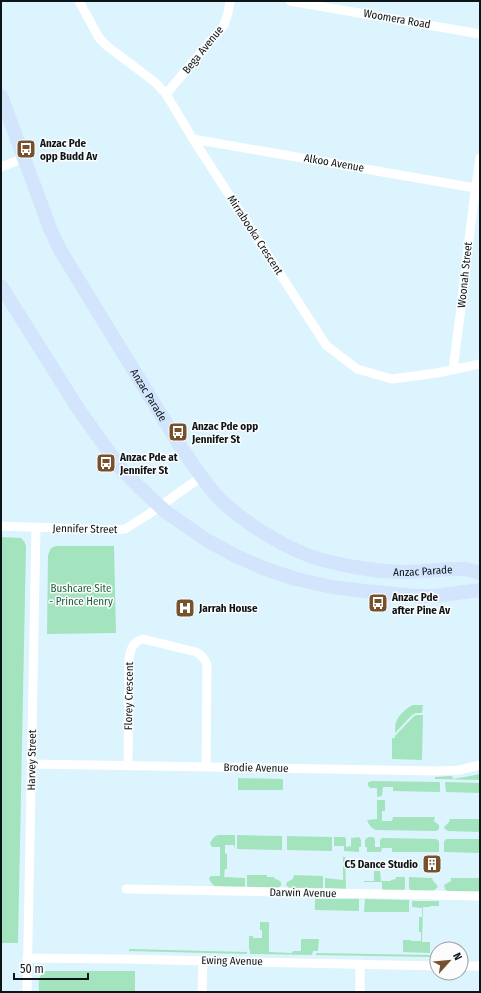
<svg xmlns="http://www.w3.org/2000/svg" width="481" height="993" font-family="'Fira Sans Condensed',sans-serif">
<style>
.green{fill:#a3e4bf}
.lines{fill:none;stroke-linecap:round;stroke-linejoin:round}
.minor{stroke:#fff;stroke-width:9}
.primary{stroke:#d3e5fc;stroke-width:14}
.labels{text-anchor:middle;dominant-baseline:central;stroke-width:3;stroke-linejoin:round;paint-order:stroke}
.street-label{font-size:11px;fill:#0d1518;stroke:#fcfcfc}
.poi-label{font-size:11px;font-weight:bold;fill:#0d1518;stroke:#fcfcfc;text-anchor:start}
.park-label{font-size:11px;fill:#1e5f40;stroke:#fcfcfc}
</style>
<rect width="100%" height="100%" fill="#dcf4fd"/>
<path class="green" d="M1,537L21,538L24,541L26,546L18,943H1Z
M56,546H114L116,633L47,634L48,555L51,548Z
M413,705H423L422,713H416L412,715L395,733C395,729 395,725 396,722C399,715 406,708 413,705Z
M417,715H423L422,760L392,759V738H395V736L414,716Z
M480,774V780L435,779V777L452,776L453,779L465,777Z
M238,778L283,779V790H238Z
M372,781L440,782V792L393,791V787H383L382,796L377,797V800H385V811H382V821H392L393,817H435L434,821L439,825V829L436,831L376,830C371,828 369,825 367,820L377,819V788H370L368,786V782H370Z
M445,782L480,783V793L446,792Z
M450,819H480V832L448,831L445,829L444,827L449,822Z
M218,835H235V849L234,845H225V853L227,854V869H225L224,877L245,878V888C240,887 218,888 215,886C212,885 210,881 209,878L211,876H220V847H212L210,843L214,837Z
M237,835L282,836V850L237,849Z
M287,836L332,837V851L287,850Z
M334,837H345L346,839V847L351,846V838L359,837L361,840V847H359V852L344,851V846H334Z
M368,837H373L375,839V847H380V840L382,838L436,839L439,841V852H392V848H382L381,852H367V847H365V840Z
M446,839H480V853L444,852V842Z
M343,857H345L346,889L325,888V878L343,880Z
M374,871H380L381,881H391V880L396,879V877H405V889L403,890H382V882H364V881H374Z
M247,875H267V877H274L275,879C279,880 282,881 281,886L278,888H247Z
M294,875L323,876V889L289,888L286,885L287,882L293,879Z
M409,877L432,878L433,881L437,885L438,887L433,891H411L409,888Z
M451,878H480V892H448L445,889L444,885L451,881Z
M315,899H359V911L315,910Z
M365,899L409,900V912H364Z
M412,901H439V906H430V907H423L422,942H430V953L403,952V940H411V941H421V932H419V917H422V908L412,907Z
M260,922H269V952L292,953L293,951H301V939H299H319L318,951H313L312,955L250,954V950H249V936H253V938H262V930H260Z
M129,949L247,952V954L129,951Z
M316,953L430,955V957L316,955Z
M46,971H135V992H39C39,984 37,975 46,971Z"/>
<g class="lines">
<path class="minor" d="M79,1L99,38L107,46L156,83L166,94L193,139L326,345L357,369L392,379L437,373L480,364
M290,1L480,34
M166,94L224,25L228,13L230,1
M193,139L475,188
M1,167L24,158
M453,369C463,299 469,228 480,158
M1,526L113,530L125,529L149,514L201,477
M32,764L439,771L459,770L480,765
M128,766L129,659C131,649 132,642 143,639L196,652C202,655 205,659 207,665L206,767
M126,889L480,896
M27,958L124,959L437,966
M461,966H480
M27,992L36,528
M202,992L203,961
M360,992V964"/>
<g class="primary">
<path id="s1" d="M1,96L51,231L60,250L182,449C193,464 203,481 216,495C238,519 280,545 310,556C336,565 373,571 400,572C421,572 441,569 461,569H466L480,573"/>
<path d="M1,286L79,410L122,470L139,487L166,512L208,541L236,556L263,568L296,579L332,587L364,591L417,596H435L480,590"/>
</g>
</g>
<defs>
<symbol id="bus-square" viewBox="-11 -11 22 22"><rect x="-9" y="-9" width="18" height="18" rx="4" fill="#76512c" stroke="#fcfcfc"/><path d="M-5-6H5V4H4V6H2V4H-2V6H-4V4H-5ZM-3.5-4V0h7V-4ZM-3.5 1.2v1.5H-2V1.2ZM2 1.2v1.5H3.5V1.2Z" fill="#fff"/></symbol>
<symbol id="hospital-square" viewBox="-11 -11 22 22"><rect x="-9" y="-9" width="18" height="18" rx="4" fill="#76512c" stroke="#fcfcfc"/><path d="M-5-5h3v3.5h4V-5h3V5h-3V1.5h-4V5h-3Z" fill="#fff"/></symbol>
<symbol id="building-square" viewBox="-11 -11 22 22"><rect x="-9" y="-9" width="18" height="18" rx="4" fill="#76512c" stroke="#fcfcfc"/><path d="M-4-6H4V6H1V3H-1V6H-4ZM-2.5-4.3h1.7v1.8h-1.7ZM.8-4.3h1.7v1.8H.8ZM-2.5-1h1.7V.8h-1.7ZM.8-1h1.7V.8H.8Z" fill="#fff"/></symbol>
</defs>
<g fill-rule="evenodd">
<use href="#bus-square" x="15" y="138" width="22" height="22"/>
<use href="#bus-square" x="167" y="421" width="22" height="22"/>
<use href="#bus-square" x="95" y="452" width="22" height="22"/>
<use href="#bus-square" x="367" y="592" width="22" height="22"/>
<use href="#hospital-square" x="174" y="597" width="22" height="22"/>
<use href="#building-square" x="421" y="853" width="22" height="22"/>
</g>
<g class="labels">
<g class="street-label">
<text transform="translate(397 19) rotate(10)">Woomera Road</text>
<text transform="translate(203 50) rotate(-51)">Bega Avenue</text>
<text transform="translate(334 163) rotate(10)">Alkoo Avenue</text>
<text transform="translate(255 235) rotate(57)">Mirrabooka Crescent</text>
<text transform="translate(465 275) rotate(-84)">Woonah Street</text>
<text stroke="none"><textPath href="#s1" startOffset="335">Anzac Parade</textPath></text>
<text transform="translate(85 529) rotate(1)">Jennifer Street</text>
<text stroke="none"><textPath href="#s1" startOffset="683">Anzac Parade</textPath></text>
<text transform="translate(129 696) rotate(-89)">Florey Crescent</text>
<text transform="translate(32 760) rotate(-89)">Harvey Street</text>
<text transform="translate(256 768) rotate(1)">Brodie Avenue</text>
<text transform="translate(303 893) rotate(1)">Darwin Avenue</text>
<text transform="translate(232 961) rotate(1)">Ewing Avenue</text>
</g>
<g class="poi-label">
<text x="40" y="143">Anzac Pde<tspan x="40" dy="13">opp Budd Av</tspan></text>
<text x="192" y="426">Anzac Pde opp<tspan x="192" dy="13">Jennifer St</tspan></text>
<text x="120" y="457">Anzac Pde at<tspan x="120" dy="13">Jennifer St</tspan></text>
<text x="392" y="597">Anzac Pde<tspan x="392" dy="13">after Pine Av</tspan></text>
<text x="199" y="608">Jarrah House</text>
<text x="418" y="864" text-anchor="end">C5 Dance Studio</text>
</g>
<g class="park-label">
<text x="81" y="588">Bushcare Site<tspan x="81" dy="13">- Prince Henry</tspan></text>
</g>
</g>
<rect width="481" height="993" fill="none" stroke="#0d1518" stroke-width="4"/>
<g transform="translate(449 961) rotate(63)"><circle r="19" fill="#fcfcfc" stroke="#9ca0a1"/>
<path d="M0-3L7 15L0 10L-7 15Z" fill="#76512c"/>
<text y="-6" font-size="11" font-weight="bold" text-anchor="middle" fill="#0d1518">N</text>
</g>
<path d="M14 973v6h74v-6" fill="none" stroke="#0d1518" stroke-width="2"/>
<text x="20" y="973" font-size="12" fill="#0d1518" stroke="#fcfcfc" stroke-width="3" paint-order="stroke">50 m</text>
</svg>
